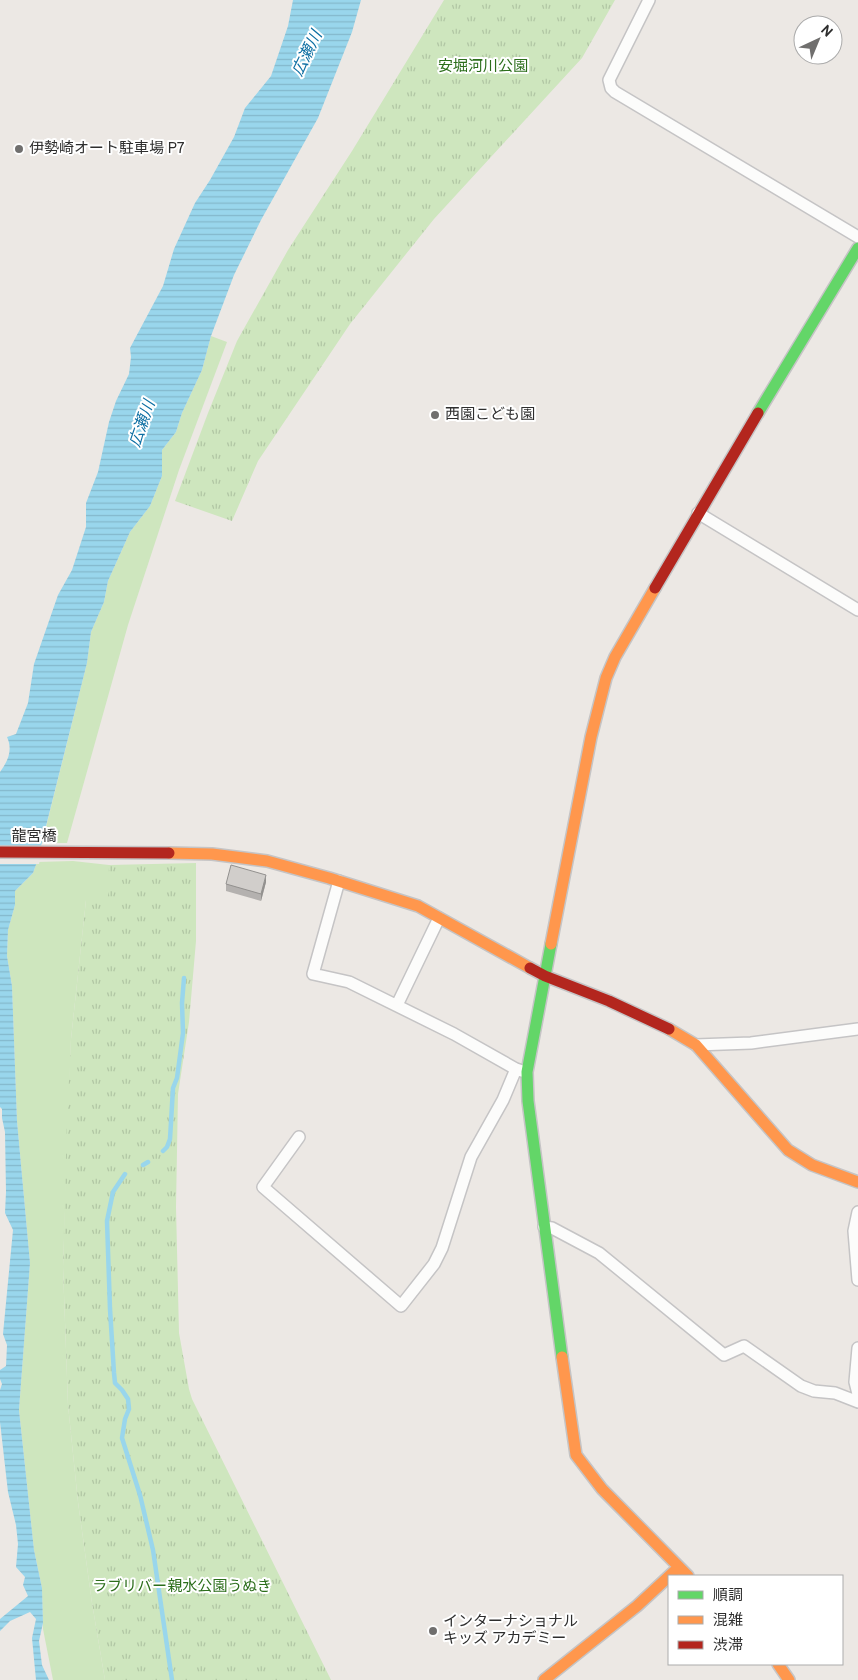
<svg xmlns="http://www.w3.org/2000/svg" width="858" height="1680" font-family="Overpass,'Noto Sans JP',sans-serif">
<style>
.grass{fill:#cee6be}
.park{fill:url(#park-tufts)}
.water{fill:url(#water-rules)}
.pier{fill:#ece8e4}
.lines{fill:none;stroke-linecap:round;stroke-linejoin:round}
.stream{stroke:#99d6ec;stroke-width:4.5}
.street-casing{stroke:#c5c4c5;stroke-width:14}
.fast-casing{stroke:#c5c4c5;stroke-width:14}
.slow-casing{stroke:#c5c4c5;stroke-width:14}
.jam-casing{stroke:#c5c4c5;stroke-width:14}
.street{stroke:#fcfcfb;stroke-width:11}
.fast{stroke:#63d668;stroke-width:11}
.slow{stroke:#ff974d;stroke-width:11}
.jam{stroke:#b3261e;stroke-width:11}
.wall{fill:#b4b1af}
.shaded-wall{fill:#92908e}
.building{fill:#d1cecb;stroke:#92908e}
.poi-dot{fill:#706f6e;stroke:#fff;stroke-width:2}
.labels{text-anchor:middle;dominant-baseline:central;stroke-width:4;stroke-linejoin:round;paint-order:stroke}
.park-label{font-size:15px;fill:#2c6e1b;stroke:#fff}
.poi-label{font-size:15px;fill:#2e2e2e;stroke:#fff;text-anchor:start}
.street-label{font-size:15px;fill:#2e2e2e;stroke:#fff}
.water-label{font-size:16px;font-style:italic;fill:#0d6fa3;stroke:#fff}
</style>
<defs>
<pattern id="park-tufts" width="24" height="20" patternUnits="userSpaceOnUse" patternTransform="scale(1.25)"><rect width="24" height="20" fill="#cee6be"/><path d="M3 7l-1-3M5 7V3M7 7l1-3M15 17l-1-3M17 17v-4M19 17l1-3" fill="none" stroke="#b1c6a4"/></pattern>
<pattern id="water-rules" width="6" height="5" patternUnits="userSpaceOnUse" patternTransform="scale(1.25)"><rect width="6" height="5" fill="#99d6ec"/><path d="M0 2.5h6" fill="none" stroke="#84b8cb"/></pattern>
</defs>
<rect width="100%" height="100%" fill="#ece8e4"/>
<path class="grass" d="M211,336L227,342L179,470L128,625L67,843H42L87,663L91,632L104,602L108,581L130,532L150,506L162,476V450L176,432L182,413L202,370Z
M73,861L109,865V900H86L71,1039L63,1267L68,1405L78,1502L92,1603L105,1680H53L43,1629L42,1588L34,1550L19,1410L30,1263L17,1121L12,986L7,956L8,930L15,905V891L33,873L37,862Z"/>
<path class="park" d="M444,0H615L582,58L434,219L350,324L258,461L232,521L175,501L208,413L237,341L288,250L352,151Z
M196,863V941L189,1022L178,1094L176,1207L179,1333L189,1389L192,1399L331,1680H105L92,1603L78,1502L68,1405L63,1267L67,1118L71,1039L86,900L108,899L109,865Z"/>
<path class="water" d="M293,0H361L352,32L318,118L261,220L234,275L211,336L202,370L182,413L176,432L162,450V476L150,506L130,532L108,581L104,602L91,632L87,663L37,862L33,873L15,891V905L8,930L7,956L12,986L17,1121L30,1263L19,1410L34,1550L42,1588L43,1623L39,1641L42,1665L49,1680H36L32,1638L36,1619L30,1612L10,1621L0,1631V1619L28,1596L23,1585L25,1577L16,1567L18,1544L16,1525L8,1492L0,1422V1390L2,1384L0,1379V1370L6,1366L7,1345L3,1334L13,1230L5,1213L6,1192L5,1132L2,1118V1109L0,1107V772C8,761 13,750 7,737L16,734L28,703L34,664L58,595L72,570L86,527V503L98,472L109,422L116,401L129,374L131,357L130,348L163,286L174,249L195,203L210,180L234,137L245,108L271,76L288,26Z"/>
<path class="pier" d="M0,847H43L39,864H0Z"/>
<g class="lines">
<path class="stream" d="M163,1151L167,1147L170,1139L173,1088L177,1078L183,1033L182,1003L184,978
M143,1165L148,1162
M125,1174L113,1192L107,1221L110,1309L114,1373L115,1383L122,1390L128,1399L129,1409L125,1419L122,1438L140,1495L153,1550L172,1680"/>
<defs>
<path id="street" d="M649,0L609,80L611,88L615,92L858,237
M698,513L858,610
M339,881L313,974L349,982L454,1034L516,1069L522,1071
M397,1005L439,918
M696,1045L751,1043L858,1029
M299,1137L263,1187L401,1306L434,1264L442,1248L471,1157L503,1100L516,1069
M858,1212L854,1231L858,1280
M544,1227L552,1228L599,1253L724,1355L744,1346L801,1386L814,1391L835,1393L858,1402
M858,1348L855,1382L858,1394"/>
<path id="fast" d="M758,413L858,248
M551,944L527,1072L528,1101L562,1357"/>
<path id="slow" d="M169,853L212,854L267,861L329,878L418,906L530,968
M551,944L591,737L606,678L615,657L655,588
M669,1029L696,1045L788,1150L812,1165L858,1182
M562,1357L576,1455L602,1489L688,1576
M778,1664L789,1680
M544,1680L637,1606L679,1567"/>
<path id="jam" d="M655,588L758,413
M0,852L169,853
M530,968L545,976L609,1001L669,1029"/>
</defs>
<use href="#street" class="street-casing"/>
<use href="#fast" class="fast-casing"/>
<use href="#slow" class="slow-casing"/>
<use href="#jam" class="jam-casing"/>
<use href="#street" class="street"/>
<use href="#fast" class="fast"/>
<use href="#slow" class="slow"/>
<use href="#jam" class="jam"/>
</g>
<path class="wall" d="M266,882L261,901L226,891V884Z"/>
<path class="shaded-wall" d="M266,875V882L261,901V894Z"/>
<path class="building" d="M231,865L266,875L261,894L226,884Z"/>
<g class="poi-dot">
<circle cx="19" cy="149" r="5"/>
<circle cx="435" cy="415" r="5"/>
<circle cx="433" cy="1631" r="5"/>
</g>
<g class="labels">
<g class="park-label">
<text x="483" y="67">安堀河川公園</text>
<text x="182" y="1587">ラブリバー親水公園うぬき</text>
</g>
<g class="poi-label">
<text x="29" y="149">伊勢崎オート駐車場 P7</text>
<text x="445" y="415">西園こども園</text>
<text x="443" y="1622">インターナショナル<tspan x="443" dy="17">キッズ アカデミー</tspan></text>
</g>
<g class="street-label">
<text x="34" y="837">龍宮橋</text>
</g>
<g class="water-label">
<text transform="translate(308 54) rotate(-64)">広瀬川</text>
<text transform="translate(143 424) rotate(-71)">広瀬川</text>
</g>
</g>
<rect x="668" y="1575" width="175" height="90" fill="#ffffff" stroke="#ababab"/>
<rect x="678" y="1591" width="25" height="8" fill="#63d668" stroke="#ababab"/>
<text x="713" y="1600" font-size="15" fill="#2e2e2e">順調</text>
<rect x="678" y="1616" width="25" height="8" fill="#ff974d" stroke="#ababab"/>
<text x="713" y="1625" font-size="15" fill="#2e2e2e">混雑</text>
<rect x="678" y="1641" width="25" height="8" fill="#b3261e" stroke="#ababab"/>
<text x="713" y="1650" font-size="15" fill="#2e2e2e">渋滞</text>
<g transform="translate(818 40) rotate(44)"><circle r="24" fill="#ffffff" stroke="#ababab"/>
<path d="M0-4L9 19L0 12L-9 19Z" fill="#706f6e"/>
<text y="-8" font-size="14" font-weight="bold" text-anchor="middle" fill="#2e2e2e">N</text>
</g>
</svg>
